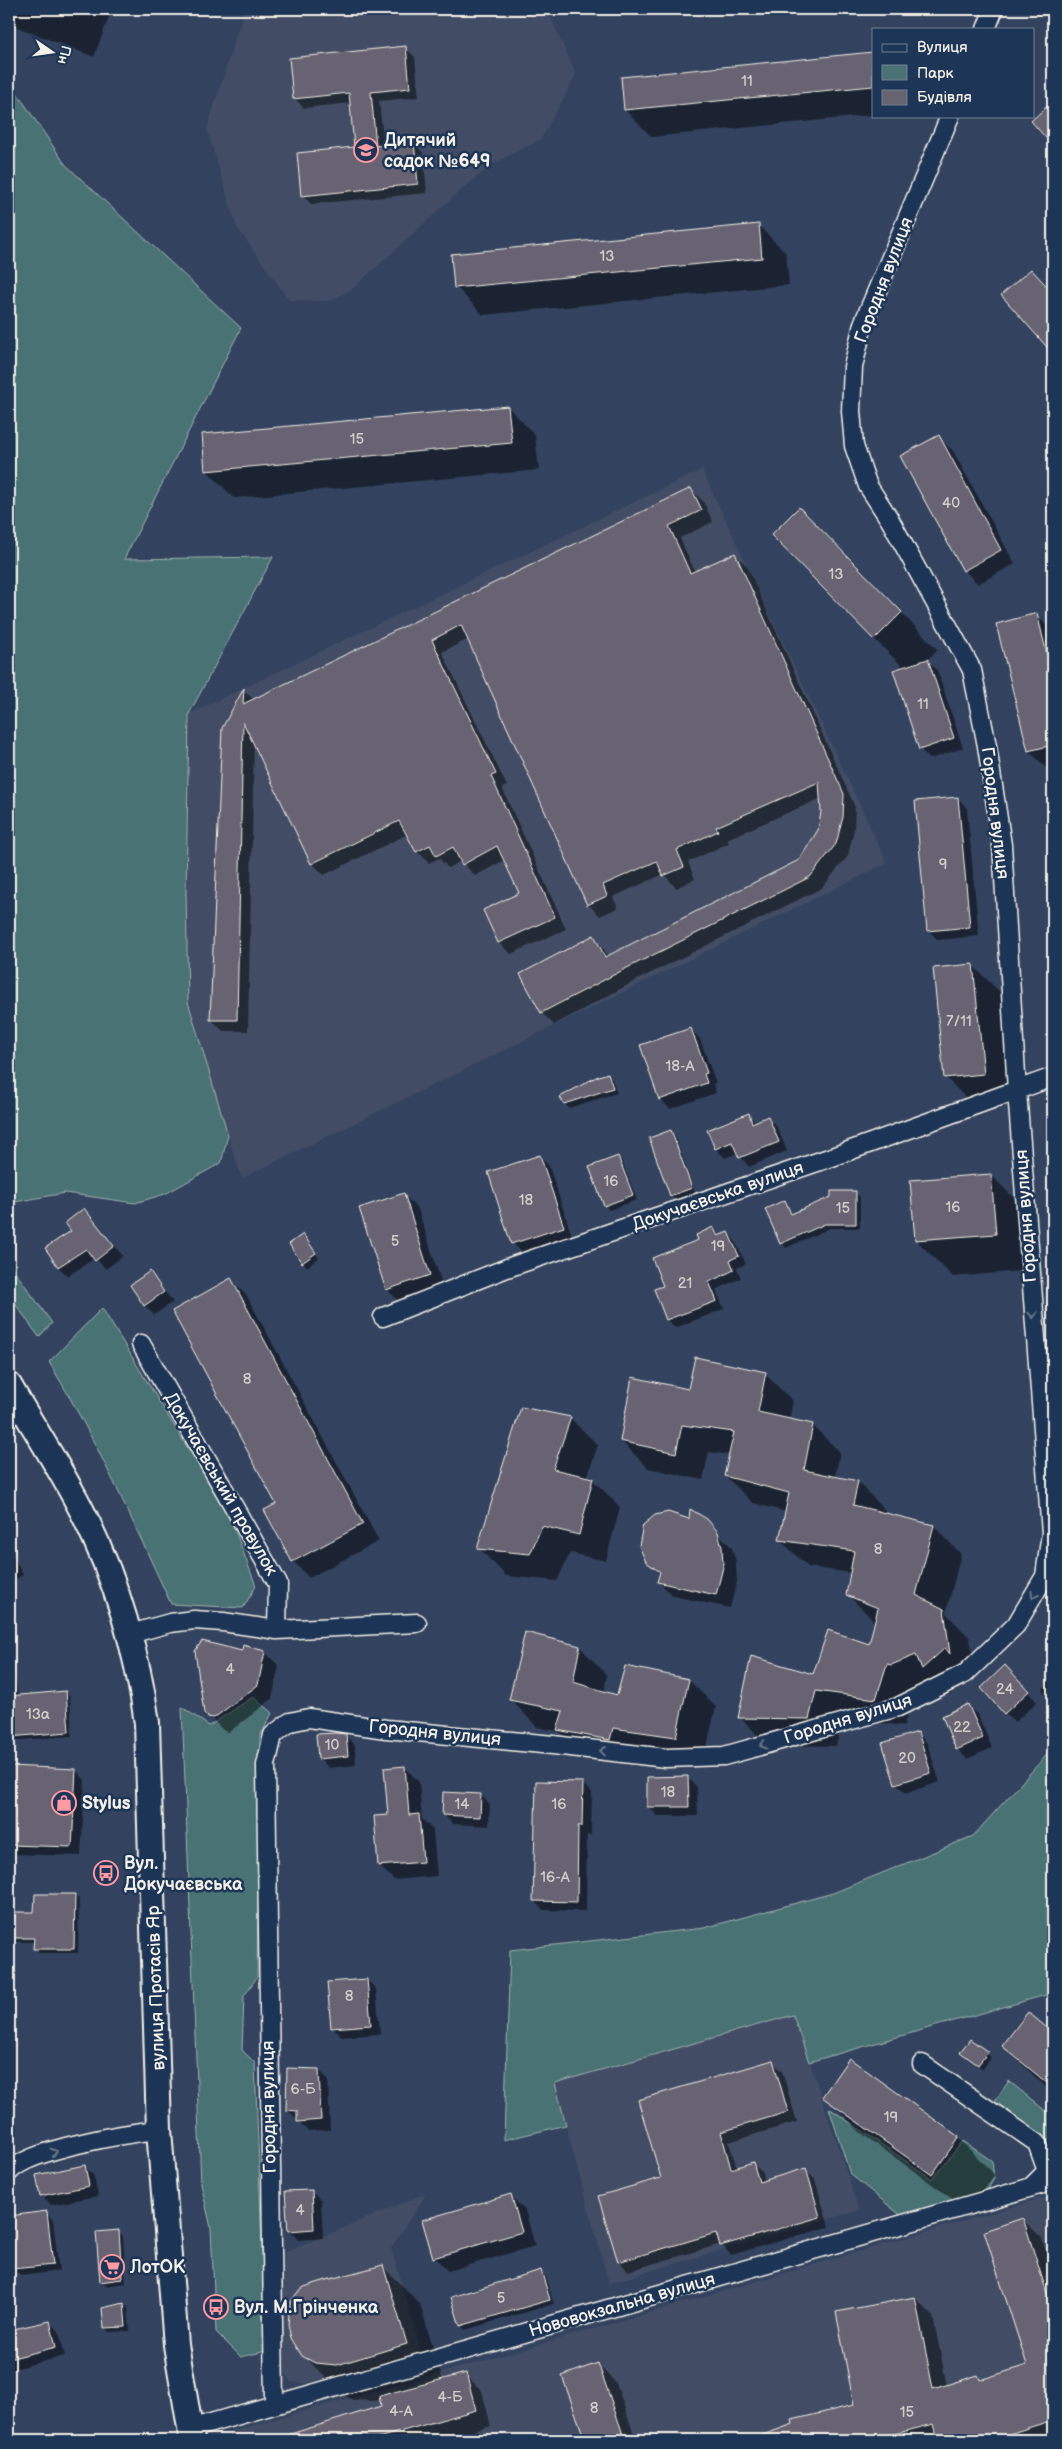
<svg xmlns="http://www.w3.org/2000/svg" width="1062" height="2449" font-family="'Balsamiq Sans',sans-serif">
<style>
.built{fill:#434d65}
.green{fill:#4a7275;stroke:#9fb2ae}
.shadow{fill:#0007}
.building{fill:#676472;stroke:#f4f1e8}
.lines{fill:none;stroke-linecap:round;stroke-linejoin:round}
.minor-casing{stroke:#f4f1e8;stroke-width:21}
.secondary-casing{stroke:#f4f1e8;stroke-width:28}
.minor{stroke:#1d3557;stroke-width:18}
.secondary{stroke:#1d3557;stroke-width:24}
.oneway{stroke:#68778a}
.labels{text-anchor:middle;dominant-baseline:central;stroke-width:5;stroke-linejoin:round;paint-order:stroke}
.number-label{font-size:15px;fill:#d1ceca}
.poi-label{font-size:18px;font-weight:bold;fill:#f4f1e8;stroke:#1d3557;text-anchor:start}
.street-label{font-size:18px;fill:#f4f1e8;stroke:#1d3557}
</style>
<rect width="100%" height="100%" fill="#33435f"/>
<filter id="ink" filterUnits="userSpaceOnUse"><feTurbulence type="fractalNoise" baseFrequency=".02" numOctaves="2"/><feDisplacementMap in="SourceGraphic" scale="10" xChannelSelector="R" yChannelSelector="G"/><feConvolveMatrix kernelMatrix="1 2 1 2 8 2 1 2 1" color-interpolation-filters="sRGB"/></filter>
<g filter="url(#ink)">
<path class="built" d="M250,9H547L576,75L541,139L496,162L463,188L353,288L330,301L289,300L237,227L207,129L243,14Z
M702,470L887,863L242,1178L184,1007L189,714Z
M794,2015L859,2210L609,2283L554,2083Z
M427,2193L391,2248L421,2351L308,2383L291,2382L283,2370L282,2254Z
M1053,2195V2440H225L233,2431L487,2360Z"/>
<path class="green" d="M9,81L65,164L241,328L124,559L273,557L189,714L186,892L188,1002L228,1135L221,1163L165,1194L135,1203L65,1193L9,1203Z
M9,1263L52,1323L39,1337L9,1295Z
M102,1308L230,1517L256,1586L243,1608L171,1604C133,1522 96,1439 49,1362Z
M253,1697L272,1713L260,1737L257,1977L244,1996L242,2050L255,2063L266,2351L241,2357L216,2332L211,2228L201,2184L182,1707L209,1726Z
M1053,1748V1993L809,2062L793,2015L555,2083L566,2125L504,2140L510,1950L704,1928L833,1893L973,1836Z
M1009,2081L1053,2117V2156L1046,2139L994,2102Z
M829,2108L932,2179L963,2141L992,2161L994,2178L986,2193L904,2218L850,2174Z"/>
<path class="shadow" d="M9,9H101L109,17L94,57L9,24Z
M405,47L415,57L419,97L379,101L384,146L414,143L423,153L427,193L311,204L302,195L356,149L351,103L304,108L294,98Z
M873,54V115L652,137L625,110L622,78Z
M759,226L786,253L789,285L483,315L456,287Z
M1031,270L1053,292V352L1003,295Z
M508,407L535,435L539,470L234,498L207,471Z
M938,437L953,451L1015,564L978,584L964,570Z
M691,490L703,501L713,522L680,538L695,572L735,554L747,566L855,807L854,829L848,856L822,888L637,980L554,1025L542,1013L522,975L594,937L609,956L800,861L819,831L823,812L822,798L727,839L729,843L688,862L695,879L676,888L664,874L613,897L618,908L600,916L588,904L469,639L442,652L507,786L502,788L566,929L511,954L499,943L484,911L521,894L505,860L475,876L461,861L448,868L439,858L429,863L417,851L408,834L324,875L312,863L254,742L248,1031H223L211,1019L223,729L244,690L254,700Z
M836,546L938,650L927,660L937,670L963,748L930,759L920,749L904,668L874,639Z
M1036,615L1053,632V768L1048,770L1029,751Z
M958,798L967,808L979,936L938,940L929,931Z
M972,965L1000,992L1011,1101L973,1105L945,1077Z
M691,1029L700,1039L716,1083L713,1084L716,1093L670,1109L660,1099Z
M608,1074L612,1079L617,1093L569,1108L565,1104Z
M748,1115L756,1122L768,1117L777,1127L787,1151L749,1167L738,1153L725,1158L716,1149Z
M1053,1119V1163L1050,1120Z
M671,1132L675,1136L695,1193L675,1200L671,1195Z
M540,1156L549,1166L572,1236L522,1253L513,1243Z
M618,1157L622,1161L637,1200L609,1210L605,1206Z
M991,1175L1028,1212L1033,1270L953,1277L916,1240Z
M855,1192L860,1197V1228H830L786,1248L782,1243L767,1210L785,1202L793,1215Z
M403,1194L418,1209L444,1290L401,1304L387,1289Z
M84,1209L123,1256L106,1269L95,1258L68,1276L58,1267Z
M713,1228L721,1236L728,1233L735,1241L746,1264L737,1268L741,1278L716,1290L724,1309L675,1328L667,1320L656,1290L664,1286L700,1241Z
M307,1240L319,1258L307,1267L303,1262Z
M150,1273L173,1302L154,1315L145,1306Z
M231,1280L247,1296L379,1541L309,1578L293,1561L278,1505Z
M765,1374L793,1401L789,1420L812,1425L840,1452L835,1478L858,1482L885,1510L884,1514L934,1526L961,1554L946,1613L970,1638L976,1679L973,1675L950,1695L939,1684L914,1691L904,1726L843,1718L836,1746L767,1745L740,1717L870,1646L876,1623L848,1595L851,1573L808,1567L780,1540L786,1512L753,1503L725,1476L730,1455L709,1452L703,1480L648,1468L621,1441L689,1390Z
M570,1418L598,1445L587,1478L592,1479L620,1507L606,1561L570,1553L557,1581L506,1576L479,1548Z
M706,1520L732,1548L736,1562L737,1582L730,1608L673,1596L658,1581L661,1575L647,1562L690,1521Z
M9,1548L23,1575L9,1583Z
M580,1647L607,1675L604,1693L618,1697L689,1680L716,1707L703,1764L641,1755L637,1766L586,1757L560,1732L537,1727L510,1699Z
M9,1650L19,1697L66,1692L70,1696L72,1736L9,1741Z
M243,1652H265L279,1666L272,1699L229,1732L224,1731L205,1712Z
M1014,1676L1037,1702L1015,1722L1005,1713Z
M1053,1676V1701L1042,1690Z
M968,1706L978,1715L992,1748L967,1759L957,1749Z
M918,1733L927,1743L940,1782L906,1793L896,1784L884,1744Z
M345,1735L355,1745L356,1765L329,1768L319,1758Z
M9,1767L76,1770L85,1780L81,1856L9,1854Z
M405,1767L419,1782L422,1819L433,1830L437,1876L394,1880L379,1866L390,1816Z
M688,1778L697,1787L698,1816H658L648,1807Z
M582,1783L592,1792L591,1835H587L586,1911L543,1910L534,1901Z
M481,1795L490,1805L489,1826L453,1824L443,1814Z
M75,1895L79,1900L78,1953H39L35,1948V1942H14L10,1938L35,1913Z
M367,1980L376,1989L380,2034L342,2037L332,2027Z
M1028,2013L1053,2035V2094L1003,2046Z
M987,2053L991,2058L983,2069L966,2056Z
M772,2062L782,2071L797,2122L729,2142L737,2168L753,2164L763,2173L765,2182L805,2170L815,2179L829,2227L731,2255L721,2244L628,2271L619,2261L662,2179Z
M319,2070L328,2079L330,2130L308,2131L287,2109Z
M9,2082L11,2084L12,2153H9Z
M824,2096L958,2138L995,2175L969,2211L861,2133Z
M84,2166L94,2176L98,2196L51,2205L42,2195Z
M311,2191L321,2200L323,2238L298,2240L289,2230Z
M510,2196L525,2210L535,2246L448,2271L434,2257Z
M46,2212L53,2220L59,2271L21,2276L14,2269L9,2217Z
M1023,2220L1042,2238L1053,2275V2440H752L856,2406L915,2298L933,2316L947,2386L978,2376L982,2381L1028,2365Z
M118,2231L123,2236L126,2283L106,2286L101,2281Z
M383,2267L420,2304L443,2381L466,2375L482,2391L491,2426L443,2440H274L383,2407L381,2399L375,2401L353,2400L341,2393L303,2355Z
M541,2272L545,2276L554,2304L465,2330L461,2325Z
M124,2304L128,2308L130,2331L109,2332L105,2328Z
M49,2322L59,2331L65,2356L10,2370L9,2332Z
M597,2364L616,2383L636,2440H586L564,2377Z"/>
<path class="building" d="M406,46L410,88L371,92L376,146L414,142L418,184L301,196L297,153L354,147L349,93L293,99L289,58Z
M873,52V86L624,110L621,77Z
M1053,101V146L1031,121Z
M759,224L762,258L454,288L451,254Z
M1031,269L1053,293V354L1001,295Z
M508,406L512,443L205,471L202,434Z
M939,435L1001,550L963,571L900,456Z
M691,488L702,510L669,526L690,573L735,553L844,794L843,817L836,844L810,877L625,969L541,1013L520,974L594,935L605,957L799,860L818,830L821,812L819,782L716,827L718,831L677,850L684,867L663,876L657,861L603,885L607,896L587,905L461,625L432,640L496,774L491,776L555,917L498,943L483,910L519,893L497,846L462,865L453,847L436,856L430,845L416,852L399,821L311,864L243,722L237,1020H210L222,728L244,688L243,704Z
M799,507L902,612L874,640L771,535Z
M1037,613L1053,680V745L1028,751L996,624Z
M928,659L954,738L919,750L893,670Z
M958,797L970,927L927,931L915,801Z
M973,964L984,1074L944,1078L933,968Z
M691,1028L707,1073L704,1074L707,1083L659,1100L640,1045Z
M608,1073L613,1088L564,1104L560,1097L596,1077Z
M749,1113L752,1123L768,1116L779,1142L739,1158L732,1142L715,1149L707,1130Z
M671,1130L692,1188L670,1196L649,1138Z
M540,1155L564,1227L511,1244L488,1172Z
M618,1156L633,1195L604,1206L589,1167Z
M991,1174L996,1234L915,1240L910,1180Z
M831,1191H856V1224H825L780,1244L765,1209L785,1200L791,1214L831,1197Z
M404,1193L430,1275L386,1290L359,1208Z
M84,1208L114,1246L95,1261L86,1249L58,1267L45,1248L71,1231L65,1223Z
M713,1227L718,1236L728,1232L739,1256L730,1260L734,1270L709,1282L717,1301L666,1320L654,1289L663,1286L652,1258L698,1240L696,1235Z
M303,1234L316,1253L302,1263L289,1244Z
M150,1271L164,1292L144,1306L130,1285Z
M231,1278L363,1524L292,1562L264,1510L276,1504L172,1311Z
M695,1357L766,1372L758,1412L813,1424L804,1470L858,1481L853,1505L934,1525L916,1595L944,1609L950,1654L945,1648L922,1669L916,1655L891,1665L887,1664L876,1699L816,1691L809,1719L738,1718L751,1656L813,1674L828,1630L869,1644L878,1608L846,1595L854,1551L779,1540L789,1493L724,1476L734,1432L682,1425L676,1453L620,1441L632,1377L688,1389Z
M521,1407L571,1417L553,1469L593,1478L579,1535L542,1526L530,1554L477,1549Z
M690,1509L707,1519L718,1532L722,1547L723,1567L716,1595L657,1582L660,1572L646,1562L639,1546L643,1525L655,1515L668,1512L689,1519Z
M525,1632L580,1646L573,1682L617,1695L625,1666L689,1679L676,1737L613,1728L610,1740L557,1730L563,1711L509,1700Z
M202,1641L242,1651L243,1645L265,1651L258,1685L214,1718L208,1717L204,1713L195,1651Z
M1005,1665L1029,1691L1004,1714L981,1688Z
M66,1691L69,1732L9,1737V1696Z
M968,1704L983,1738L956,1750L942,1716Z
M918,1732L931,1773L895,1784L882,1743Z
M335,1733L346,1734L348,1756L318,1759L316,1734Z
M9,1766L76,1769L72,1847L9,1845Z
M405,1766L409,1815L419,1814L423,1862L378,1866L374,1816L388,1815L384,1768Z
M688,1776L689,1807H647V1777Z
M536,1781L583,1782L582,1826H578L577,1902L533,1901Z
M443,1792L481,1794L480,1817L442,1815Z
M35,1894H75L74,1949H33L34,1938H9V1912H34Z
M367,1979L371,2025L331,2028L327,1982Z
M1028,2012L1053,2033V2088L1002,2046Z
M970,2039L988,2052L978,2065L960,2052Z
M849,2058L959,2137L932,2175L822,2097Z
M773,2060L788,2112L721,2132L731,2169L753,2162L759,2182L806,2168L820,2217L720,2246L716,2233L618,2262L598,2196L661,2178L638,2100Z
M287,2068L319,2069L321,2120L297,2122V2111L286,2110Z
M85,2165L89,2186L40,2196L36,2175Z
M312,2190L314,2229L288,2231L285,2191Z
M511,2194L522,2232L433,2258L422,2220Z
M47,2211L53,2265L12,2269L9,2216Z
M1023,2218L1053,2312V2420L990,2440H938L934,2424L870,2440H755V2438L793,2424L792,2420L854,2405L836,2312L915,2297L933,2389L978,2375L980,2380L1027,2365L984,2231Z
M119,2230L122,2279L100,2282L96,2232Z
M383,2265L407,2344L337,2365L315,2363L302,2356L291,2338L288,2325L290,2303L297,2293L304,2287L323,2281Z
M541,2270L550,2300L460,2326L451,2297Z
M124,2303L126,2327L104,2328L102,2308Z
M50,2321L56,2347L9,2359V2330Z
M598,2363L625,2440H585L562,2376Z
M466,2373L476,2410L371,2440H284V2436L381,2406L379,2396Z"/>
<g class="lines">
<defs>
<path id="minor" d="M986,29L994,9
M383,1317L507,1268L832,1157L1053,1077
M141,1344L278,1584L277,1630
M130,1634L170,1623L194,1620L223,1622L277,1630L417,1623
M922,2064L1037,2143L1047,2171L1031,2187
M9,2172C29,2149 128,2133 159,2130
M274,2404L266,1765L273,1735L290,1722L309,1718L386,1729L553,1745L666,1758L724,1756L898,1707L966,1673L1016,1625L1045,1576L1051,1533L1017,1091L1002,845L987,746L972,670L890,520L868,486L854,446L851,411L853,367L863,324L950,116
M190,2429L1053,2181"/>
<path id="secondary" d="M9,1385C33,1427 61,1469 83,1513C116,1579 137,1650 147,1723L159,2130L176,2345L192,2440"/>
</defs>
<use href="#minor" class="minor-casing"/>
<use href="#secondary" class="secondary-casing"/>
<use href="#minor" class="minor"/>
<use href="#secondary" class="secondary"/>
</g>
<defs><path id="oneway-chevron" d="M-2-3.5L2.5 0L-2 3.5" fill="none" stroke-width="1.6" stroke-linecap="round" stroke-linejoin="round" transform="scale(1.25)"/></defs>
<g class="oneway">
<use href="#oneway-chevron" transform="translate(1033 1315) rotate(86)"/>
<use href="#oneway-chevron" transform="translate(1034 1595) rotate(120)"/>
<use href="#oneway-chevron" transform="translate(763 1745) rotate(164)"/>
<use href="#oneway-chevron" transform="translate(603 1751) rotate(-173)"/>
<use href="#oneway-chevron" transform="translate(54 2152) rotate(-16)"/>
</g>
</g>
<defs>
<symbol id="school-ring" viewBox="-11 -11 22 22"><circle r="9.5" fill="#1d3557" stroke="#ff9aa2" stroke-width="1.5"/><path d="M0-5L7-2L0 1L-7-2ZM-4 1L0 2.5L4 1V4Q0 6-4 4Z" fill="#ff9aa2"/></symbol>
<symbol id="shop-ring" viewBox="-11 -11 22 22"><circle r="9.5" fill="#1d3557" stroke="#ff9aa2" stroke-width="1.5"/><path d="M-5-2.5h2.3a2.7 3.5 0 0 1 5.4 0H5L5.5 6h-11ZM-1.5-2.5h3a1.5 2.3 0 0 0-3 0Z" fill="#ff9aa2"/></symbol>
<symbol id="bus-ring" viewBox="-11 -11 22 22"><circle r="9.5" fill="#1d3557" stroke="#ff9aa2" stroke-width="1.5"/><path d="M-5-6H5V4H4V6H2V4H-2V6H-4V4H-5ZM-3.5-4V0h7V-4ZM-3.5 1.2v1.5H-2V1.2ZM2 1.2v1.5H3.5V1.2Z" fill="#ff9aa2"/></symbol>
<symbol id="supermarket-ring" viewBox="-11 -11 22 22"><circle r="9.5" fill="#1d3557" stroke="#ff9aa2" stroke-width="1.5"/><path d="M-6-5.5h2.5l.6 2H6L4.5 2H-2.5L-4.4-4H-6ZM-1.5 3.2a1.3 1.3 0 1 0 .1 0ZM3 3.2a1.3 1.3 0 1 0 .1 0Z" fill="#ff9aa2"/></symbol>
</defs>
<g fill-rule="evenodd">
<use href="#school-ring" x="352" y="136" width="28" height="28"/>
<use href="#shop-ring" x="50" y="1789" width="28" height="28"/>
<use href="#bus-ring" x="92" y="1859" width="28" height="28"/>
<use href="#supermarket-ring" x="98" y="2253" width="28" height="28"/>
<use href="#bus-ring" x="202" y="2293" width="28" height="28"/>
</g>
<g class="labels">
<g class="number-label">
<text x="747" y="81">11</text>
<text x="607" y="256">13</text>
<text x="357" y="439">15</text>
<text x="951" y="503">40</text>
<text x="836" y="574">13</text>
<text x="923" y="704">11</text>
<text x="943" y="864">9</text>
<text x="959" y="1021">7/11</text>
<text x="680" y="1066">18-А</text>
<text x="611" y="1181">16</text>
<text x="526" y="1200">18</text>
<text x="953" y="1207">16</text>
<text x="843" y="1208">15</text>
<text x="395" y="1241">5</text>
<text x="718" y="1246">19</text>
<text x="685" y="1283">21</text>
<text x="247" y="1379">8</text>
<text x="878" y="1549">8</text>
<text x="230" y="1669">4</text>
<text x="1005" y="1689">24</text>
<text x="38" y="1714">13а</text>
<text x="962" y="1727">22</text>
<text x="332" y="1745">10</text>
<text x="907" y="1758">20</text>
<text x="668" y="1792">18</text>
<text x="462" y="1804">14</text>
<text x="559" y="1804">16</text>
<text x="555" y="1877">16-А</text>
<text x="349" y="1996">8</text>
<text x="303" y="2089">6-Б</text>
<text x="891" y="2117">19</text>
<text x="300" y="2210">4</text>
<text x="501" y="2298">5</text>
<text x="450" y="2397">4-Б</text>
<text x="594" y="2408">8</text>
<text x="401" y="2411">4-А</text>
<text x="907" y="2412">15</text>
</g>
<g class="poi-label">
<text x="384" y="140">Дитячий<tspan x="384" dy="21">садок №649</tspan></text>
<text x="82" y="1803">Stylus</text>
<text x="124" y="1863">Вул.<tspan x="124" dy="21">Докучаєвська</tspan></text>
<text x="130" y="2267">ЛотОК</text>
<text x="234" y="2307">Вул. М.Грінченка</text>
</g>
<g class="street-label">
<text transform="translate(884 280) rotate(-69)">Городня вулиця</text>
<text transform="translate(995 813) rotate(83)">Городня вулиця</text>
<text transform="translate(718 1196) rotate(-19)">Докучаєвська вулиця</text>
<text transform="translate(1026 1216) rotate(-94)">Городня вулиця</text>
<text transform="translate(221 1484) rotate(60)">Докучаєвський провулок</text>
<text transform="translate(848 1719) rotate(-17)">Городня вулиця</text>
<text transform="translate(435 1733) rotate(6)">Городня вулиця</text>
<text transform="translate(156 1988) rotate(-92)">вулиця Протасів Яр</text>
<text transform="translate(269 2107) rotate(-91)">Городня вулиця</text>
<text transform="translate(622 2305) rotate(-16)">Нововокзальна вулиця</text>
</g>
</g>
<rect width="1062" height="2449" fill="none" stroke="#1d3557" stroke-width="30"/>
<rect x="15" y="15" width="1032" height="2419" fill="none" stroke="#f4f1e8" stroke-width="2" filter="url(#ink)"/>
<rect x="872" y="28" width="162" height="90" fill="#1d3557" stroke="#738091"/>
<rect x="882" y="44" width="25" height="8" fill="#1d3557" stroke="#738091"/>
<text x="917" y="52" font-size="15" fill="#f4f1e8">Вулиця</text>
<rect x="882" y="65" width="25" height="15" fill="#4a7275" stroke="#738091"/>
<text x="917" y="78" font-size="15" fill="#f4f1e8">Парк</text>
<rect x="882" y="90" width="25" height="15" fill="#676472" stroke="#738091"/>
<text x="917" y="102" font-size="15" fill="#f4f1e8">Будівля</text>
<g transform="translate(52 52) rotate(103)" stroke="#1d3557" stroke-width="4" paint-order="stroke">
<path d="M0-4L9 19L0 12L-9 19Z" fill="#f4f1e8"/>
<text y="-8" font-size="14" font-weight="bold" text-anchor="middle" fill="#f4f1e8">Пн</text>
</g>
</svg>
